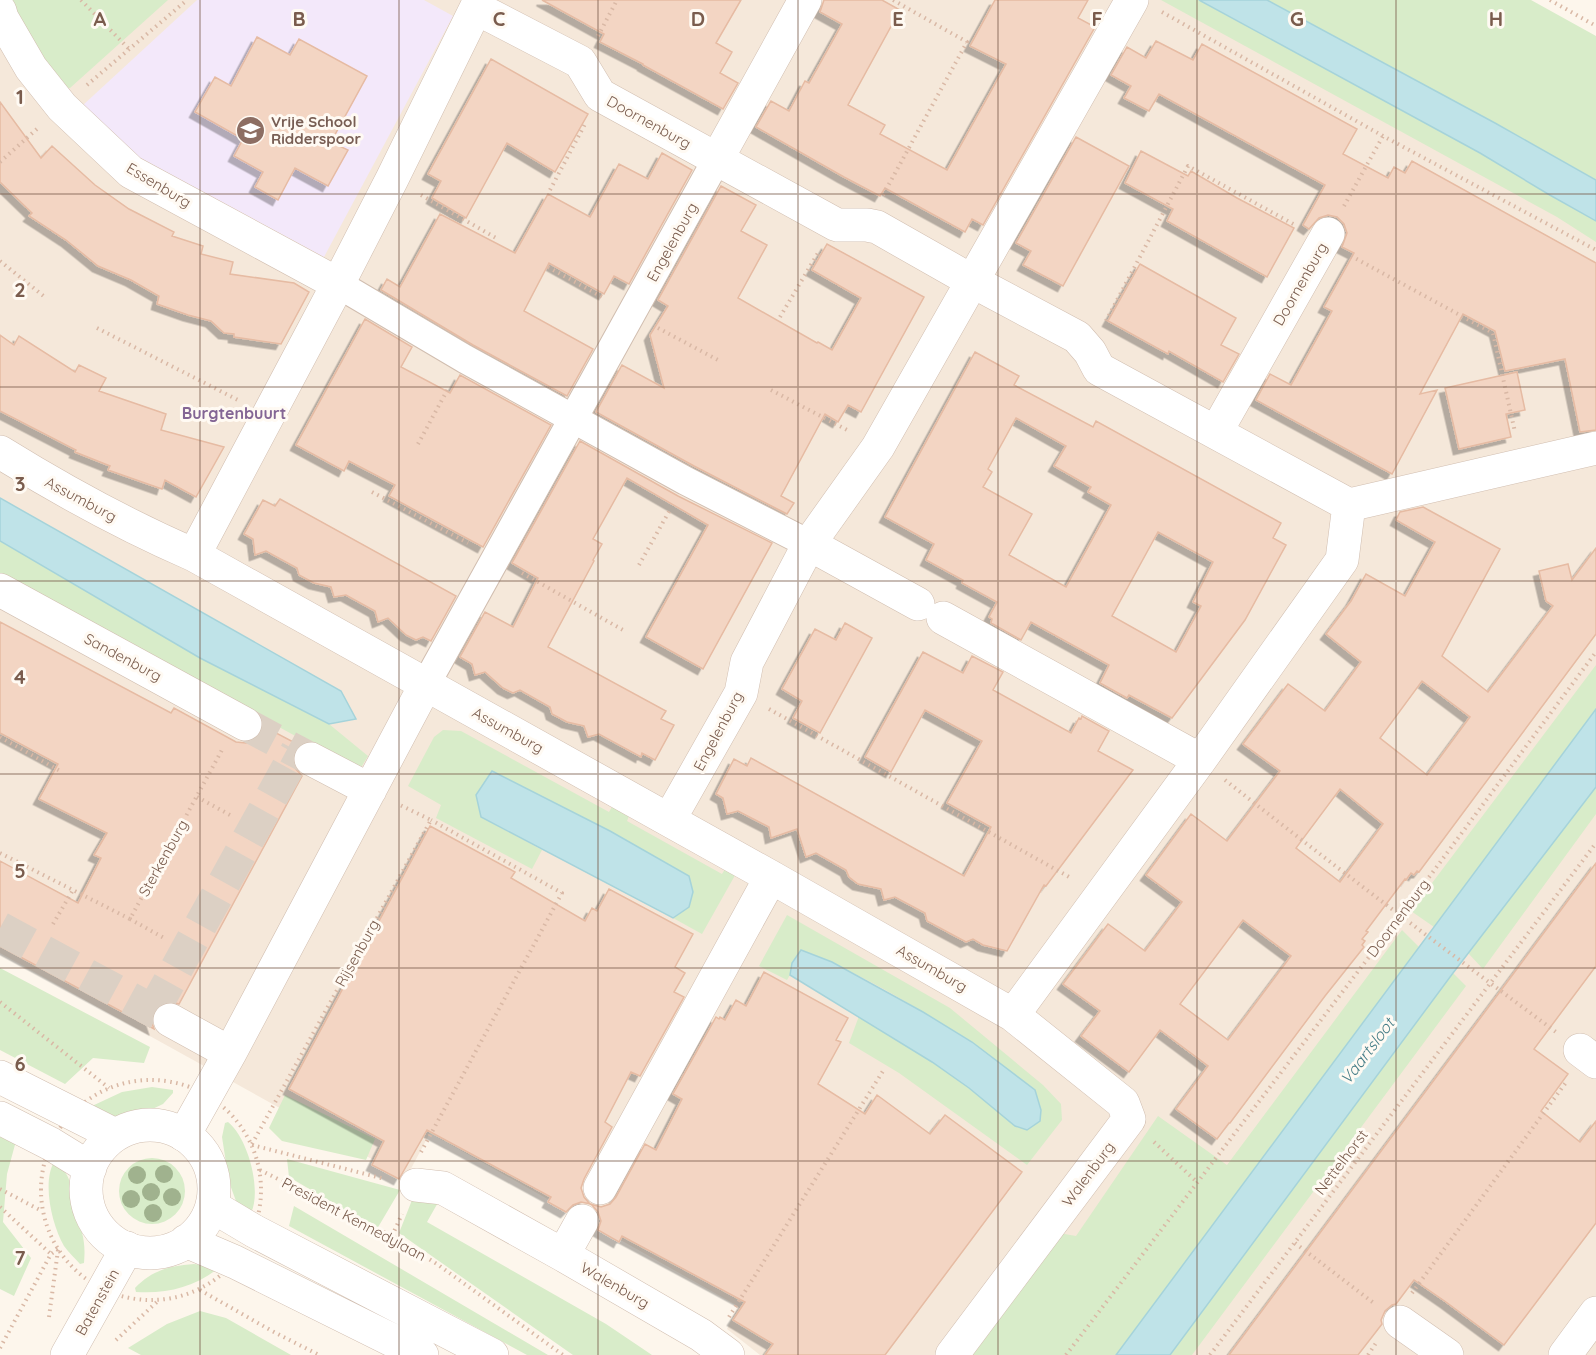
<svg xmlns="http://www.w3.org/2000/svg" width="1596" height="1355" font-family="Quicksand,sans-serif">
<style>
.residential{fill:#f5e8da}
.education{fill:#f3e8fa}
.green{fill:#d8ecc9}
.water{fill:#bfe3e8;stroke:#a5d3da;stroke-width:1.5}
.building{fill:#f3d5c3;stroke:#e6bba3;stroke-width:1.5;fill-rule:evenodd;filter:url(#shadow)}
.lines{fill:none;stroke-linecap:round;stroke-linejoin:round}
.minor-tunnel{stroke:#dcd0c4;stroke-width:33;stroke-dasharray:33 16;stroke-linecap:butt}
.pedestrian-casing{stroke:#d1beb0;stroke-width:30}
.minor-casing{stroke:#d1beb0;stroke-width:34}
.tertiary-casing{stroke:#d1beb0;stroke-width:34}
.path{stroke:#d9b8a5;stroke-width:4;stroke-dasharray:1.5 4.5;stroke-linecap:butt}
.pedestrian{stroke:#fff;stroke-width:28}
.minor{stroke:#fff;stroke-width:33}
.tertiary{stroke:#fff;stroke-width:33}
.tree{fill:#a0b28e}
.grid{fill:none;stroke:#7a5c4d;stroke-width:1.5;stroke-opacity:0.55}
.labels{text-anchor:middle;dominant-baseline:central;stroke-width:6;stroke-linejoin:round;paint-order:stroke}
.education-label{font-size:15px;font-weight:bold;fill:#785e54;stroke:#fffaf3;text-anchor:start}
.street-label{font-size:15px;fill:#7a5c4d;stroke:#fffaf3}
.neighbourhood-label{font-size:16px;font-weight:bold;fill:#846695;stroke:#fffaf3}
.water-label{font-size:16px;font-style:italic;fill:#437c86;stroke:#fffaf3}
.grid-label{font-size:20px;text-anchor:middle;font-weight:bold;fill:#7a5c4d;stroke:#fffaf3;stroke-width:6;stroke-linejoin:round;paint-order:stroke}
</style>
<defs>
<filter id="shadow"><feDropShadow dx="-5.5" dy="5.5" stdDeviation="0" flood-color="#0004"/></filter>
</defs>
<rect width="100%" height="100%" fill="#fdf6ec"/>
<path class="residential" d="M0,0H1226L1596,209V1355H760L727,1329L738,1306L430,1133L406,1178L0,953Z"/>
<path class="education" d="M197,0H424L453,16L324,257L133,154L82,106Z"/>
<path class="green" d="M10,0H168L70,88H58Z
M1161,0H1199L1480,153L1548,194L1596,221V242L1557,217Z
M1267,0H1531L1596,36V180L1495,123Z
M0,541L200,658L329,724L368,756L359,771L15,582L0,573Z
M1596,665V709L1434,927L1411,911Z
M443,730L461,731L609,812L615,802L631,811L627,821L722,874L728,864L738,870L702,934L673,918L689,907L610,831L492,771L476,795L481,817L542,850L532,869L436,818L441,805L408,786L434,737Z
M1596,787V814L1483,969L1468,953Z
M787,915L950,1008L1043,1085L1061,1104L1062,1120L1027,1165L899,1073L849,1043L859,1016L933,1062L969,1088L972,1042C917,1008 862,973 801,950L793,963L790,975L787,980L759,966Z
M1402,930L1419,947L1116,1355H966L1059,1233L1076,1236L1158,1116L1227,1165Z
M0,968L150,1047L144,1063L93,1058L65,1084L0,1050Z
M1453,973L1466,986L1192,1355H1170Z
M152,1087L173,1090V1093L163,1104L144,1113L132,1116L120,1117L104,1115L92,1106L122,1092Z
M285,1095L375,1139L366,1160L282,1141L269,1128Z
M228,1122C248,1138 262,1190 251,1213L242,1208L236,1201L229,1182L222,1137L225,1123Z
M0,1133L16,1141L7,1174L3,1222L31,1258L14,1296L0,1289Z
M119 1191a33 33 0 1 1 66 0a33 33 0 1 1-66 0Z
M287,1159L400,1190L377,1229L289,1177Z
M54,1162C76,1177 69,1191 76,1212C82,1233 86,1240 84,1263L80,1264C75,1258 69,1253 64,1246C52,1225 42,1183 54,1162Z
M440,1199L427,1222L606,1324L652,1355H573L399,1233L412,1200Z
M294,1206L548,1355H527L289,1226Z
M194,1264L215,1267L216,1270C192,1288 165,1294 136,1292L135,1288C152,1270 170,1266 194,1264Z
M200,1311L226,1318L291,1355H141L128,1348L167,1324Z"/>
<path class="water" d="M1199,0H1267L1495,123L1596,180V221L1548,194L1480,153Z
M0,498L341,691L356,719L329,724L200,658L0,541Z
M1596,709V787L1453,973L1170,1355H1116Z
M492,771L610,831L689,876L693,892L689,907L673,918L481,817L476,795Z
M801,950L832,962L923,1012L972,1042L1035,1090L1041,1110L1040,1121L1027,1130L1015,1126L969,1088L932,1062L790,975L792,963Z"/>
<path class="building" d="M542,0H741L716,43L732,52L720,73L738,83L723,109L643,65V64L600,42L604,34Z
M824,0H882L900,10L848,105L885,125L880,134L947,170L1006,64L970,46L995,0H1088L1078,18L1095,27L983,225L972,219L965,232L885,188L880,196L844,177L756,127L771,101L789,111L805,81L809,83L842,24L820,12Z
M257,37L290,55L299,39L367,76L331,142L348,150L328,186L295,168L278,200L255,187L263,172L234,156L243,139L195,112L215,77L231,86Z
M1156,41L1193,60L1202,44L1357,129L1343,154L1388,178L1394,167L1405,173L1412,161L1596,263V430L1580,432L1565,359L1505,371L1495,331L1463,314L1420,394L1437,390L1392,474L1256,400L1270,374L1291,385L1332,311L1324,307L1354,253L1342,247L1347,233L1344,224L1337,217L1328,215L1319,218L1309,229L1303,225L1325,185L1159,94L1149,111L1124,98L1131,86L1111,75L1127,47L1146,58Z
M491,59L588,114L555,172L507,143L466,218L432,198L441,181L428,174Z
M0,102L41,158L52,146L95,185L129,209L174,232L172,236L203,246L201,254L233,262L230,274L294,283L309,292L281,344L234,337V334L224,333L211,321L188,315L157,304L159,296L131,280L98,266L66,240L29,216L32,213L0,182Z
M1076,137L1129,166L1063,286L1023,265L1031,251L1016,243Z
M1141,151L1188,176L1191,171L1237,198L1294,228L1267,277L1167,221L1173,209L1125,183Z
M662,153L692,170L629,284L614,276L604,294L549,263L524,311L593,349L567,396L473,345L381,290L387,279L400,287L440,214L515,253L548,194L590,217L619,164L648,179Z
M721,186L756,205L741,231L767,245L738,298L817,343L818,342L832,350L861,298L812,270L827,244L924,297L861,412L848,405L838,422L825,414L781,496L794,503L787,514L694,466L596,412L622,365L664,388L650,335L668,306L658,300Z
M1140,264L1236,318L1221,345L1239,354L1223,382L1169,351L1168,354L1108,321Z
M365,319L412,347L401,367L450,393L460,375L551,425L483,547L389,496L395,485L349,461L344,471L296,445Z
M0,335L14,345L19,336L75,372L79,365L106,378L99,391L166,414L161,430L224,447L196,497L165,480L162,489L108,470L110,466L75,452L76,450L0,411Z
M975,352L1019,376L1014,385L1093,427L1096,421L1281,523L1273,538L1286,545L1245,620L1172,718L1129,695L1127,698L1100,683L1109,665L1031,622L1021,640L991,623L992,619L989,617L997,602L962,583L963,580L926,560L934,544L885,517ZM1016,418L1066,446L1054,466L1091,487L1088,492L1111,505L1066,587L1009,555L1032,514L983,487L992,472L988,469ZM1158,532L1213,562L1193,602L1201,606L1176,652L1112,616Z
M1517,372L1525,410L1506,414L1511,437L1459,449L1445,388Z
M580,441L678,496L772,543L703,669L646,637L708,525L627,478L593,539L602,544L593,560L594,561L548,647L666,711L661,719L674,725L655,760L642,753L641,757L599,734L588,737L584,726L567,722L552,714L550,707L520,690L513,693L503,688L485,672L475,675L472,664L460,657L485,612L513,627L538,578L512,563Z
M280,499L456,596L431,641L423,637L416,640L406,635L388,618L378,622L375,611L346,595L334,597L331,587L314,583L299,575L297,568L266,551L255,555L253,539L244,534L263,500L275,506Z
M1423,507L1500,549L1442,656L1488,692L1553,606L1546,601L1539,571L1568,564L1572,580L1596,548V634L1419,872L1417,871L1414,875L1411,873L1406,880L1405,879L1366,931L1368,932L1362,939L1365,941L1362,945L1364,947L1325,996L1230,1123H1229L1217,1139L1176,1109L1208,1066L1160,1030L1129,1072L1081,1036L1100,1011L1063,984L1108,924L1145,951L1182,902L1146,875L1191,814L1227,841L1280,771L1243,744L1288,684L1325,711L1361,662L1326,634L1351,601L1366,574L1405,596L1435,542L1396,520L1400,512ZM1422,681L1470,717L1427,775L1380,738ZM1340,789L1383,824L1340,882L1296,848ZM1243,920L1291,956L1228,1040L1180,1004Z
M0,622L171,713L174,708L236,742L246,743L254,740L261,733L263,726L299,745L294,751L292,760L296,769L302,776L179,1004L169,1001L160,1004L153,1012L151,1020L154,1029L0,946V861L78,903L101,858L94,855L107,833L39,799L58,764L0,733Z
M845,623L872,638L820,733L793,718L802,701L782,689L815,629L836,640Z
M923,652L963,673L972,656L1003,672L993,690L1071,733L1079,718L1081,719L1082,716L1109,731L1098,751L1133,770L1046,886L1044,885L1007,951L983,945L973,939L966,942L927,921L925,913L895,897L884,900L881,889L858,884L849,877L846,870L816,853L806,857L797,829L771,838L769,827L738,811L727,814L723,798L716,794L734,759L747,766L751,758L964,876L991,827L947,803L982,741L925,710L891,772L865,757Z
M430,826L515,872L511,878L585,921L592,908L597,911L609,889L693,934L675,967L685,973L674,992L684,997L640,1076L631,1072L605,1122L612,1127L584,1179L581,1188L584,1197L590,1204L601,1207L610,1204L616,1197L645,1144L656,1150L682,1099L673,1094L716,1017L719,1019L720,1017L725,1020L736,1000L746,1006L764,972L848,1018L836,1040L841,1042L818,1084L865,1114L877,1095L930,1134L945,1115L1022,1172L885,1355H765L773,1344L733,1320L745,1302L622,1236L619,1242L598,1230L601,1221L598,1212L591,1204L581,1202L573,1205L566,1212L548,1202L551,1197L427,1130L399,1179L372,1165L384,1141L289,1089Z
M1596,863V966L1534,1049L1568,1074L1541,1111L1580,1142L1596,1121V1223L1504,1345L1446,1302L1414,1280L1396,1304L1392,1305L1385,1311L1381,1320L1382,1324L1358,1355H1229Z"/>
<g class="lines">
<path class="minor-tunnel" d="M245,724L311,759
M0,928L170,1020
M153,1011L297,751"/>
<defs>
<path id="pedestrian" d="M338,284L465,359L686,481L809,544
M426,684L717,159"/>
<path id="minor" d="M476,8L580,62L600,95L835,224L838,225H867L877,227L972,281L1077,337L1090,352L1099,369L1349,505L1596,448
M0,11L2,18L31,68L62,107L131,172L338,284
M717,159L805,0
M1216,432L1328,234
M0,452C63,491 127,526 194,555L771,877L1013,1015L1123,1103L1129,1119L952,1355
M809,544L918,604
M194,555L338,284L392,179L480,0
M0,590L245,724
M943,618L1200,760
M311,759L370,790
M669,820L741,693L747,662L809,544L878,447L1132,0
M1013,1015L1200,760L1342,560L1349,505
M170,1020L230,1053
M1580,1050L1596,1062
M184,1135L230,1053L426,684
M416,1185L443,1188L563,1255L701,1335L728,1355
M600,1188L771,877
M563,1255L582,1221
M1400,1322L1447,1355
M67,1355L127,1248
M1565,1355L1596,1313"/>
<path id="tertiary" d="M0,1077L115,1135
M0,1118L51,1144L90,1168
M86 1189a64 64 0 1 1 128 0a64 64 0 1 1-128 0Z
M212,1206L254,1231L492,1355
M186,1241L235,1262L422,1355"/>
</defs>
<use href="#pedestrian" class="pedestrian-casing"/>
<use href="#minor" class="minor-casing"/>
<use href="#tertiary" class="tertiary-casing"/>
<path class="path" d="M81,0L129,49
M1550,0L1596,26
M1162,12L1383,136L1596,250
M598,36L617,0
M87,85L187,0
M0,162L38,128
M550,190L585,124
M421,195L496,238
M883,195L967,42L893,0
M1344,206L1383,136
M1351,256L1493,333L1515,432
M0,261L46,298
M548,267L604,298
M780,317L818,253
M1106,321L1188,166L1295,225
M97,328L238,400
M658,328L718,360
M771,390L849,431
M418,444L449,387
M372,492L468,543
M639,565L671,508
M522,573L623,630
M769,709L1071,878
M0,737L60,771
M1225,780C1334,866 1444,949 1556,1032
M197,797L230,815
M0,853L130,919L223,748
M130,919L164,938
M53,924L73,890
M0,1002L109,1088
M41 1190a110 110 0 1 1 220 0a110 110 0 1 1-220 0Z
M1154,1142L1197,1182
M252,1144L431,820L398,804
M252,1145L385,1179
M421,1152L562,893L431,820
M260,1170L392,1236L437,1264L563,1355
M0,1189L42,1211
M0,1207L51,1254
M392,1236L402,1214
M1295,1243L1375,1304
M200,1290L272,1331L319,1355
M1412,1293L1567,1081
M49,1317L58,1250
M729,1317L883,1071
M116,1340L159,1300
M0,1348L51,1254L58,1249
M1066,1355L1401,915L1596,652
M1210,1355L1596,843
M1368,1355L1376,1343"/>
<use href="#pedestrian" class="pedestrian"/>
<use href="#minor" class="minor"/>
<use href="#tertiary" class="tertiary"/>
</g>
<g class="tree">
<circle cx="164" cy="1174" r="9"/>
<circle cx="137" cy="1175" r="9"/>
<circle cx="151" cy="1192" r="9"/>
<circle cx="172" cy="1197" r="9"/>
<circle cx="131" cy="1199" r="9"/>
<circle cx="153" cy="1213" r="9"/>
</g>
<path class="grid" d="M200,0V1355M399,0V1355M598,0V1355M798,0V1355M998,0V1355M1197,0V1355M1396,0V1355M0,194H1596M0,387H1596M0,581H1596M0,774H1596M0,968H1596M0,1161H1596"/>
<defs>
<symbol id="school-disc" viewBox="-11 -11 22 22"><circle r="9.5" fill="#8d6e63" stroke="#fffaf3"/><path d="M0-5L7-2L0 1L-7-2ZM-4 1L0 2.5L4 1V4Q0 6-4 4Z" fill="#fff"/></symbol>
</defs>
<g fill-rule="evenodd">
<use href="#school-disc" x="234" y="114" width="33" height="33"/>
</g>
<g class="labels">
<g class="education-label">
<text x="271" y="121">Vrije School<tspan x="271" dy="17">Ridderspoor</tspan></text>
</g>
<g class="street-label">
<text transform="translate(649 122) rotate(29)">Doornenburg</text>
<text transform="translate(159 185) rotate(31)">Essenburg</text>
<text transform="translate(672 242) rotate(-61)">Engelenburg</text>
<text transform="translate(1300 284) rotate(-60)">Doornenburg</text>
<text transform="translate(81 499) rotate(28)">Assumburg</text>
<text transform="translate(123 657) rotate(28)">Sandenburg</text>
<text transform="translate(508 730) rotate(29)">Assumburg</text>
<text transform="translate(718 731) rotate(-62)">Engelenburg</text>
<text transform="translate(163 858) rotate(-61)">Sterkenburg</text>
<text transform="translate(1398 918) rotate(-53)">Doornenburg</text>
<text transform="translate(357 953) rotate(-61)">Rijsenburg</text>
<text transform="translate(932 968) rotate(30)">Assumburg</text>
<text transform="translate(1341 1162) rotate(-53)">Nettelhorst</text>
<text transform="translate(1088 1174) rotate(-53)">Walenburg</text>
<text transform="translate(354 1219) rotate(28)">President Kennedylaan</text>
<text transform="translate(615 1285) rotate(30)">Walenburg</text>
<text transform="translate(97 1302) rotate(-61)">Batenstein</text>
</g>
<g class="neighbourhood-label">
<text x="234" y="413">Burgtenbuurt</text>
</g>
<g class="water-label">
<text transform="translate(1367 1051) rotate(-53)">Vaartsloot</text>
</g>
</g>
<g class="grid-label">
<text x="100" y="26">A</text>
<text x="299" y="26">B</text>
<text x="499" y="26">C</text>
<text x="698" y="26">D</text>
<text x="898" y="26">E</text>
<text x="1097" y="26">F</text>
<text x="1297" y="26">G</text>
<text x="1496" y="26">H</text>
<text x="20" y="104">1</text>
<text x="20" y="297">2</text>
<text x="20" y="491">3</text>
<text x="20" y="684">4</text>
<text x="20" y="878">5</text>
<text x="20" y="1071">6</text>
<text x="20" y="1265">7</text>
</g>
</svg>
